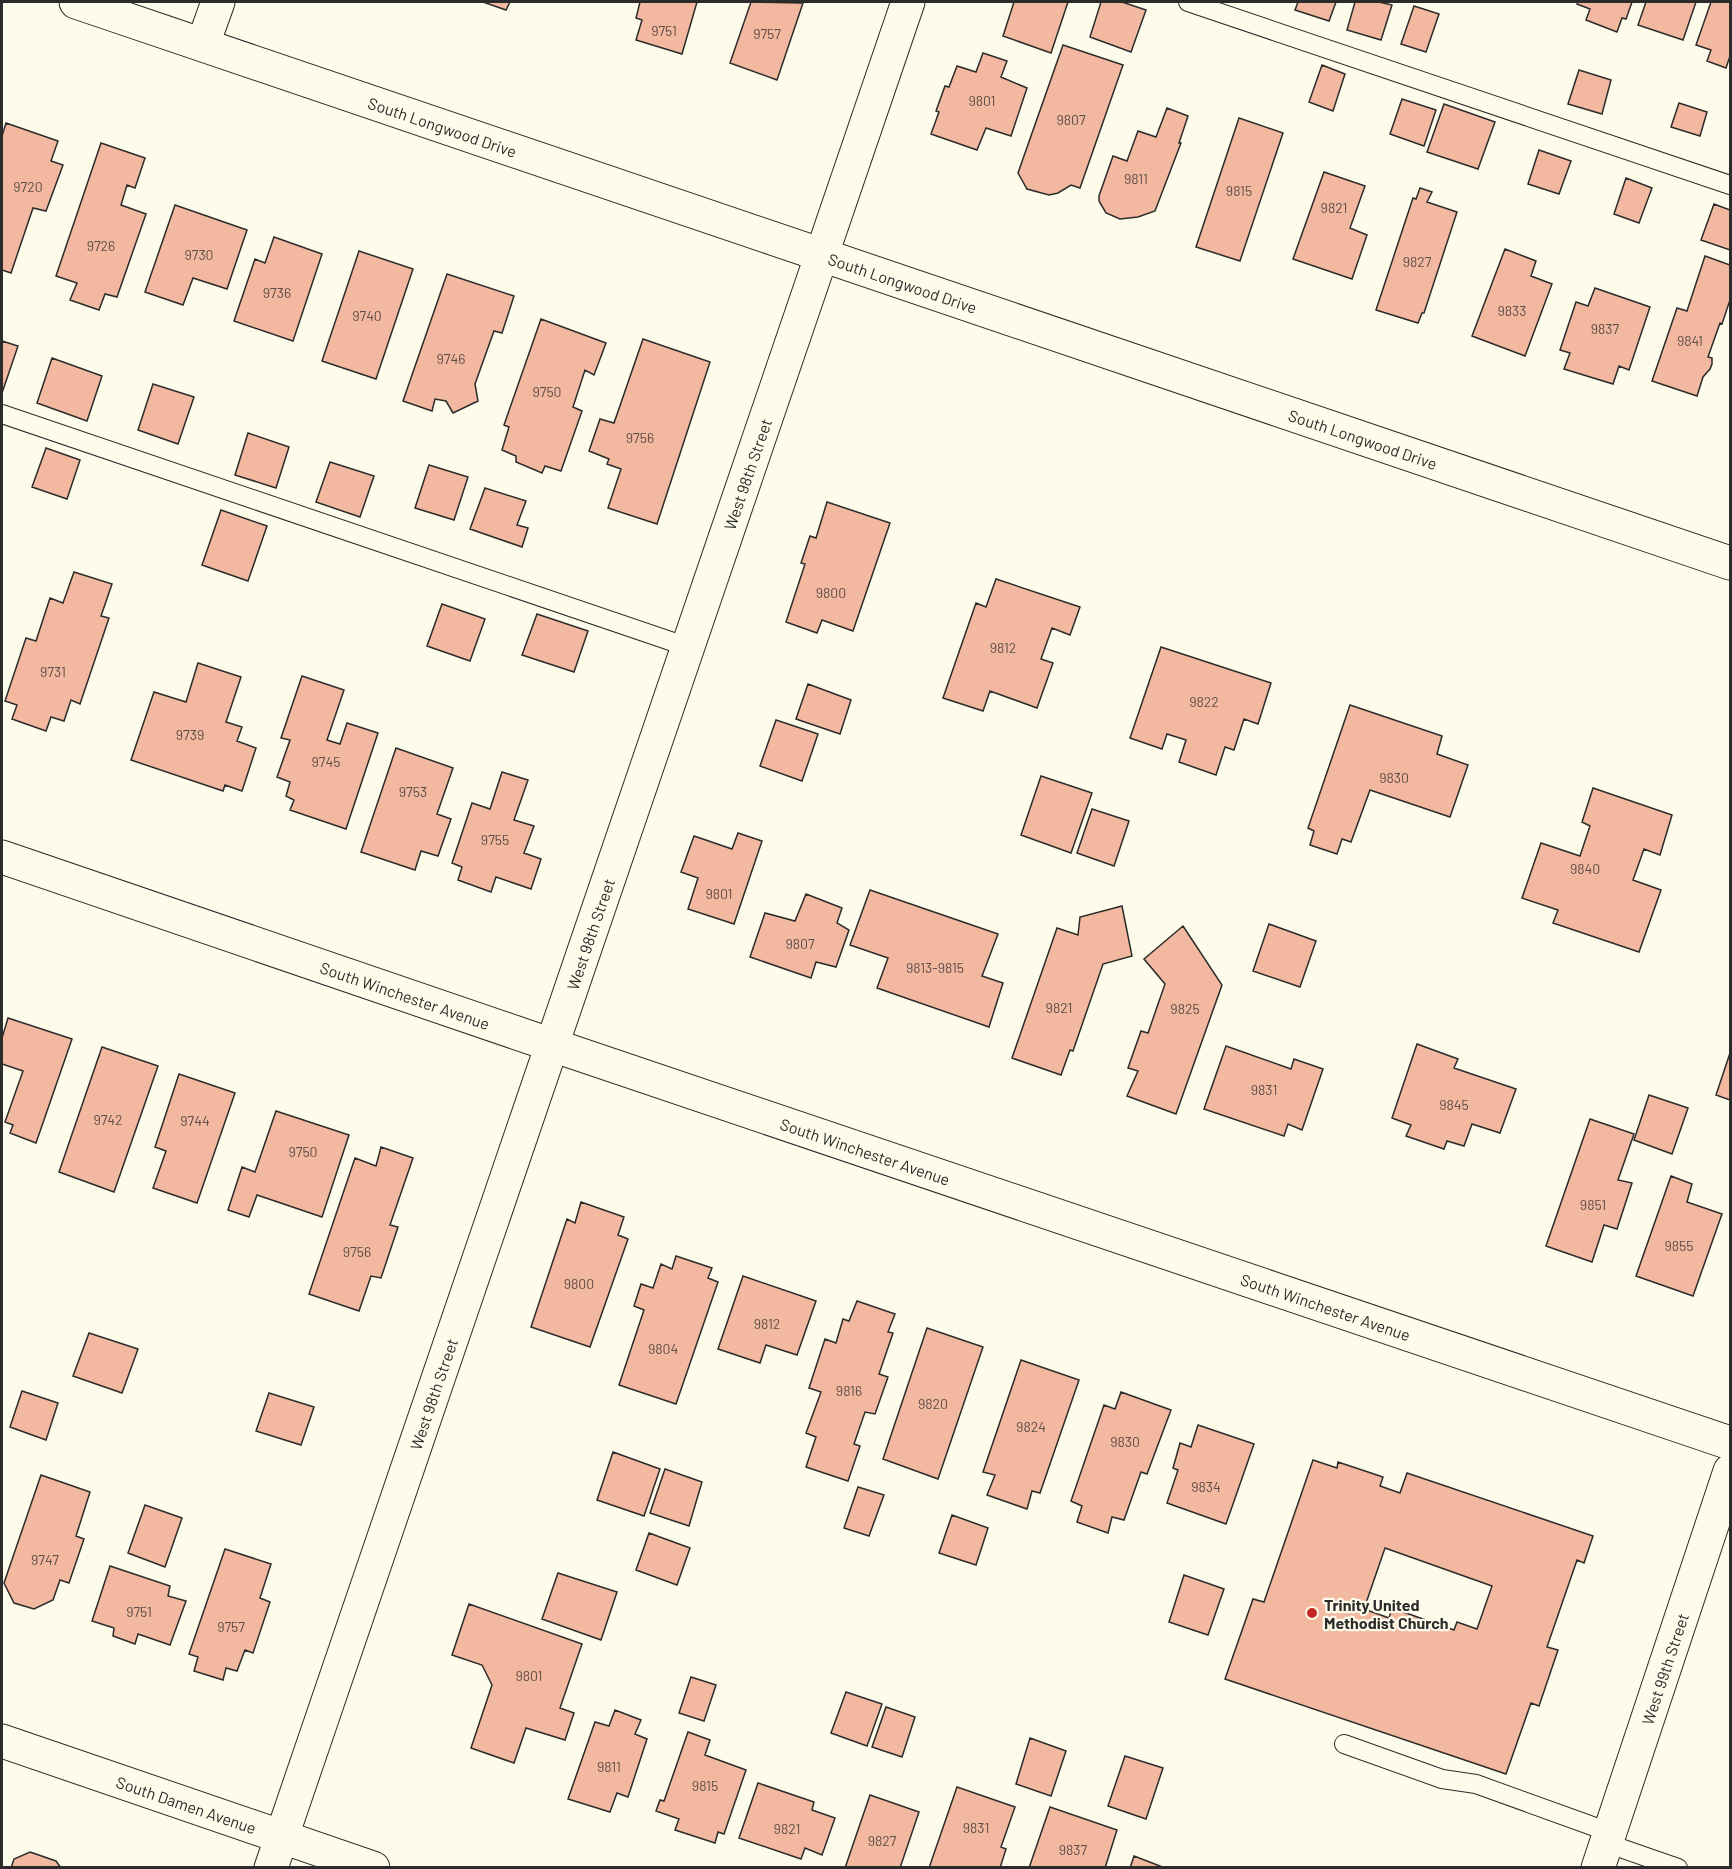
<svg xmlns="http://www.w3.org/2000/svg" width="1732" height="1869" font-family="Barlow,sans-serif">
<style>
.building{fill:#f2b8a0;stroke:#2b2b2b;stroke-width:1.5;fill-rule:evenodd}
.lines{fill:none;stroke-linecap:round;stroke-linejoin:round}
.service-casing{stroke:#2b2b2b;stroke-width:20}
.minor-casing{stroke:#2b2b2b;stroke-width:35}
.tertiary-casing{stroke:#2b2b2b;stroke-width:35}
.service{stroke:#fdfbea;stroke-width:18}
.minor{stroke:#fdfbea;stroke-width:33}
.tertiary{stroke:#fdfbea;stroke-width:33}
.poi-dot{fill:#c62828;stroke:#fdfbea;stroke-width:2}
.labels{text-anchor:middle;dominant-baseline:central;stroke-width:4.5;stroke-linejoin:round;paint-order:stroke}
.number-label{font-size:14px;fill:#5d4e48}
.street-label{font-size:16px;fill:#2b2b2b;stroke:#fdfbea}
.poi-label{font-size:16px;font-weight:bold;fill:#2b2b2b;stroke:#fdfbea;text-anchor:start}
</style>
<rect width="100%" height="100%" fill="#fdfbea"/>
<path class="building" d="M483,2H510L506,10Z
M640,2H697L682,54L636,40L642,20L636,18Z
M751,2L803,3L777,80L730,63Z
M1014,2H1068L1051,53L1003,36Z
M1101,2H1122L1146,10L1131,52L1090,37Z
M1298,2H1336L1329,21L1295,10Z
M1355,2H1379L1392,5L1381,40L1347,30Z
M1578,2H1632L1626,19L1622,18L1617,32L1586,20L1590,9L1577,4Z
M1646,2H1696L1683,40L1638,25Z
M1711,2H1730V56L1726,68L1707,61L1711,50L1696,45Z
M1414,6L1439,14L1426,52L1401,44Z
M1063,45L1123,65L1080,188L1071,185L1058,193L1049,195L1027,189L1018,173Z
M983,53L1007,61L1001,77L1027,88L1011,136L986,128L977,150L931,134L939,112L936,111L945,86L949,87L957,66L976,72Z
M1322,65L1345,74L1333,111L1309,102Z
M1579,70L1611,80L1602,114L1568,104Z
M1402,99L1436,110L1424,146L1390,134Z
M1679,103L1707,112L1700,136L1671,127Z
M1444,104L1495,122L1478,169L1427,152Z
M1167,108L1188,116L1179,143H1181L1155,211L1138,217L1120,219L1106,213L1099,201V196L1113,156L1127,161L1138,131L1156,137Z
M1239,118L1283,133L1240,261L1196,247Z
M6,123L58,141L51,161L63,165L46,211L33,208L11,273L2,270V136Z
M101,143L145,158L135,188L127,185L121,205L146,214L117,297L105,294L99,310L70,300L77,283L56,276Z
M1539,150L1571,161L1559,194L1528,184Z
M1324,172L1365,186L1350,228L1367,235L1352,279L1293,259Z
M1626,178L1652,188L1639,223L1614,214Z
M1420,188L1432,192L1427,202L1457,212L1424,313H1422L1418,323L1376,310L1413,198L1416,199Z
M1714,204L1730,210V250L1701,240Z
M175,205L247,230L227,289L193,278L183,305L145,292Z
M274,237L322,254L293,341L234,321L255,259L265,263Z
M1505,249L1536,261L1531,276L1552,284L1525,356L1472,336Z
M359,251L413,269L376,379L322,361Z
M1705,256L1730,265V300L1722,324L1720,323L1708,357L1712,358V364L1710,369L1703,377L1697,396L1652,381L1677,308L1687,311Z
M447,274L514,296L502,333L494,331L475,384L478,401L453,413L446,401L435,399L432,411L403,401Z
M1595,288L1650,307L1629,370L1619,366L1613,384L1564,369L1570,353L1560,350L1576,302L1588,306Z
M541,319L606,343L594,375L585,370L573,407L582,411L561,471L545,466L542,473L516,462V456L502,450L509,427L504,425Z
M643,339L710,362L657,524L608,508L621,469L607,464L609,459L589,451L600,419L614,423Z
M2,341L18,346L2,393Z
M52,358L102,376L87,421L37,403Z
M153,384L194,397L178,444L138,430Z
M248,433L289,447L276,488L235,475Z
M46,448L80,460L67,499L32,487Z
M330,462L374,476L360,517L316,502Z
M429,465L468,477L454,520L415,508Z
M485,488L526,501L517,525L528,528L522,547L470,529Z
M827,502L890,523L853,631L822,620L817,633L786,622L805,564L801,563L810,536L816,538Z
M221,510L267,526L248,581L202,565Z
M74,572L112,584L101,616L109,618L80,704L71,700L64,721L51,717L46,731L12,719L17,705L5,701L26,638L36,641L50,598L63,603Z
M996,579L1080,607L1070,635L1052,628L1041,659L1053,663L1037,708L990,691L983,711L943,698L976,603L986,607Z
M442,604L485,619L470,661L427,646Z
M537,614L588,631L574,672L522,655Z
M1161,647L1271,683L1258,724L1244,719L1234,750L1225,747L1216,775L1179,762L1186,740L1167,734L1162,749L1130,738Z
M198,663L241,677L226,722L242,727L237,741L256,748L242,791L225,785L223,791L131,760L154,692L186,702Z
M302,676L344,690L327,740L340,744L347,723L378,733L346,829L290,810L294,800L286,796L290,782L277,777L290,740L281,738Z
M808,684L851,700L840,734L796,719Z
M1350,705L1442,736L1437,754L1468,765L1450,817L1370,790L1351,842L1342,839L1337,854L1310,845L1314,831L1308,828Z
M776,720L818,734L802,781L760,766Z
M396,748L453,768L437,814L451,819L438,856L421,851L415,870L361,852Z
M502,772L528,780L514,820L534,826L524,853L541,859L531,889L496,877L491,892L458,880L462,867L452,863L472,803L490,809Z
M1041,776L1092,793L1071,853L1021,835Z
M1593,788L1672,815L1660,855L1644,849L1633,880L1661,890L1639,952L1553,923L1558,910L1522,898L1541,843L1580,856L1590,826L1582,822Z
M1092,809L1129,821L1114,866L1077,853Z
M738,833L762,841L734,924L688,909L698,878L681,872L694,836L732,849Z
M870,890L998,934L982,976L1003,983L989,1027L877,988L888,958L850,945Z
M806,894L842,908L837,923L849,930L836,967L816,962L811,978L750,957L765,913L795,921Z
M1122,906L1132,956L1103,964L1073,1051L1070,1050L1061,1075L1012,1058L1057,928L1078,935L1080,917Z
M1269,924L1316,941L1300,987L1253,971Z
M1183,926L1222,985L1176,1114L1127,1096L1138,1071L1128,1068L1141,1031L1148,1033L1165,984L1144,959Z
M8,1018L72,1039L36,1143L10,1133L13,1125L5,1122L23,1071L2,1064V1038Z
M1417,1044L1458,1059L1454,1068L1516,1089L1500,1133L1472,1124L1464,1146L1447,1141L1444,1149L1406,1136L1411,1125L1392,1118Z
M1226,1046L1291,1069L1294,1059L1323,1069L1302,1130L1288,1124L1284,1136L1204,1109Z
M102,1047L158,1066L114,1192L59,1172Z
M1730,1053V1100L1716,1095Z
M179,1074L235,1093L197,1203L153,1188L166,1151L155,1147Z
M1649,1095L1688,1108L1672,1154L1634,1140Z
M276,1111L349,1135L322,1217L257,1195L249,1217L228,1210L242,1167L255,1172Z
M1590,1119L1634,1134L1618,1180L1632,1183L1617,1229L1604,1225L1592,1262L1546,1246Z
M381,1147L413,1158L390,1225L398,1227L381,1278L371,1276L359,1311L309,1294L355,1158L376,1166Z
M1671,1176L1692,1184L1687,1202L1722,1214L1693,1296L1636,1276Z
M581,1202L624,1217L618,1235L628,1239L590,1347L531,1327L567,1219L575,1223Z
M676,1256L712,1268L708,1278L718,1282L676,1404L619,1385L644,1310L634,1306L641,1284L653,1288L661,1264L672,1269Z
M743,1276L816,1301L797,1355L766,1345L760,1363L718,1349Z
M857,1301L895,1314L888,1332L893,1333L879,1374L888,1377L875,1414L865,1412L854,1444L860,1446L848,1481L806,1467L816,1437L806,1433L821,1392L809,1388L825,1339L836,1343L843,1319L849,1321Z
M927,1328L983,1347L938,1479L883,1459Z
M89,1333L138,1349L122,1393L73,1376Z
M1021,1360L1079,1380L1040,1493L1032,1491L1027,1509L987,1495L995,1475L983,1472Z
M22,1391L58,1403L46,1440L10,1427Z
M1121,1392L1171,1410L1147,1474L1141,1472L1124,1520L1112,1517L1108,1533L1077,1522L1082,1506L1071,1501L1104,1405L1115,1409Z
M269,1393L314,1407L301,1445L256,1431Z
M1198,1425L1254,1444L1226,1524L1167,1503L1178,1470L1173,1468L1180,1443L1191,1447Z
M613,1452L660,1469L644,1516L597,1500Z
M1313,1460L1337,1468L1338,1462L1383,1477L1380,1486L1400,1493L1407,1473L1593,1536L1584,1563L1577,1560L1547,1647L1558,1650L1539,1706L1531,1703L1506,1774L1225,1679L1253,1599L1264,1602ZM1385,1548L1492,1586L1477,1629L1457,1622L1454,1630L1392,1608L1389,1618L1364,1609Z
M665,1469L702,1482L689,1526L650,1513Z
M41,1475L90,1492L76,1536L84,1539L69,1583L60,1580L53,1600L34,1609L14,1603L4,1583Z
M858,1487L884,1495L869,1536L844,1528Z
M145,1505L182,1518L165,1567L128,1553Z
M952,1515L988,1528L976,1565L939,1553Z
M649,1533L690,1548L677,1585L636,1570Z
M225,1549L271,1564L260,1598L270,1602L253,1653L245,1650L237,1671L226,1668L223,1680L194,1671L198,1657L189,1654Z
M110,1566L170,1586L168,1596L186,1601L170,1645L138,1634L135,1644L113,1636L114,1628L92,1621Z
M558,1573L617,1592L601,1640L542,1619Z
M1184,1575L1224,1589L1208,1635L1169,1622Z
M469,1604L582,1644L560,1708L574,1713L565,1740L526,1728L514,1763L471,1748L492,1685L482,1665L452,1655Z
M691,1677L716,1685L704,1721L679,1713Z
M846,1692L882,1704L867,1746L831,1733Z
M886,1707L915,1717L902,1757L872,1747Z
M615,1710L641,1720L635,1734L647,1739L628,1797L617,1793L610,1812L568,1799L595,1722L609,1726Z
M688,1732L710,1740L705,1755L746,1770L724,1834L718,1832L715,1843L675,1830L679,1819L656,1811L660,1800L664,1801Z
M1030,1738L1066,1751L1051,1796L1016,1784Z
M1125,1756L1163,1768L1146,1819L1108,1806Z
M758,1783L814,1802L812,1810L835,1818L822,1855L805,1848L801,1859L739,1838Z
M957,1787L1015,1807L1001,1847L1006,1849L1000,1868H929Z
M870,1795L919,1812L900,1868H845Z
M1050,1807L1117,1830L1105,1868H1029Z
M30,1852L56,1861L61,1868H11L14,1859Z
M1134,1856L1165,1868H1130Z"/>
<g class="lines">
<defs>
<path id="service" d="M1188,2L1730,185
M2,414L688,647
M1344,1744L1442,1779L1476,1784L1609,1832
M1606,1843L1678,1868"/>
<g id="minor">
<path d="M203,44L218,2"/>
<path id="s1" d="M2,857L552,1045L1730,1443"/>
<path id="s2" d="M2,1741L373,1868"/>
<path id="s3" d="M271,1868L908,2"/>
</g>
<g id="tertiary">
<path id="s4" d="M76,2L1730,563"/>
<path id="s5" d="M1598,1868L1730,1471"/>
</g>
</defs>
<use href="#service" class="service-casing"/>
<use href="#minor" class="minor-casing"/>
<use href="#tertiary" class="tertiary-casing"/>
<use href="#service" class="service"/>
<use href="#minor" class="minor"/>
<use href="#tertiary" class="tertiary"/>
</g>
<circle class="poi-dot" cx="1312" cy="1613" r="6"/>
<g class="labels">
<g class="number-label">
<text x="664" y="30">9751</text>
<text x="767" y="33">9757</text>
<text x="982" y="100">9801</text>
<text x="1071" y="119">9807</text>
<text x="1136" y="178">9811</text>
<text x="28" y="186">9720</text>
<text x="1239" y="190">9815</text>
<text x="1334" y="207">9821</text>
<text x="101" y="245">9726</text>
<text x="199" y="254">9730</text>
<text x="1417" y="261">9827</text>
<text x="277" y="292">9736</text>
<text x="1512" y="310">9833</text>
<text x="367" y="315">9740</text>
<text x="1605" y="328">9837</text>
<text x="1690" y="340">9841</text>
<text x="451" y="358">9746</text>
<text x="547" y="391">9750</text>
<text x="640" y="437">9756</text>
<text x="831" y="592">9800</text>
<text x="1003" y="647">9812</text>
<text x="53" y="671">9731</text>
<text x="1204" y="701">9822</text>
<text x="190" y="734">9739</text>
<text x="326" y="761">9745</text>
<text x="1394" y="777">9830</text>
<text x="413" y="791">9753</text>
<text x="495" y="839">9755</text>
<text x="1585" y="868">9840</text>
<text x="719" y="893">9801</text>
<text x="800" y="943">9807</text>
<text x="935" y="967">9813-9815</text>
<text x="1059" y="1007">9821</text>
<text x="1185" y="1008">9825</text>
<text x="1264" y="1089">9831</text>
<text x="1454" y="1104">9845</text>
<text x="108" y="1119">9742</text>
<text x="195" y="1120">9744</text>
<text x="303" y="1151">9750</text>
<text x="1593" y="1204">9851</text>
<text x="1679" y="1245">9855</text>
<text x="357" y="1251">9756</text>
<text x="579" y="1283">9800</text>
<text x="767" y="1323">9812</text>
<text x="663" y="1348">9804</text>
<text x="849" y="1390">9816</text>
<text x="933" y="1403">9820</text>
<text x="1031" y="1426">9824</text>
<text x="1125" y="1441">9830</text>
<text x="1206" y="1486">9834</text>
<text x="45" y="1559">9747</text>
<text x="139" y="1611">9751</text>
<text x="231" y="1626">9757</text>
<text x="529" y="1675">9801</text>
<text x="609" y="1766">9811</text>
<text x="705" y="1785">9815</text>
<text x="976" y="1827">9831</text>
<text x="787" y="1828">9821</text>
<text x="882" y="1840">9827</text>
<text x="1073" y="1849">9837</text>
</g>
<g class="street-label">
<text stroke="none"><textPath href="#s4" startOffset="387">South Longwood Drive</textPath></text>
<text stroke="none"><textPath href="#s4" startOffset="873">South Longwood Drive</textPath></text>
<text stroke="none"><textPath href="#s4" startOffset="1359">South Longwood Drive</textPath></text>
<text stroke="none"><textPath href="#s3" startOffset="1473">West 98th Street</textPath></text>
<text stroke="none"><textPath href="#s3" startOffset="987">West 98th Street</textPath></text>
<text stroke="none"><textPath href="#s1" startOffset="426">South Winchester Avenue</textPath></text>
<text stroke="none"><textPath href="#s1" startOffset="912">South Winchester Avenue</textPath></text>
<text stroke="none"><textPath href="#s1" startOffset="1398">South Winchester Avenue</textPath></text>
<text stroke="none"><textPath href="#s3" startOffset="501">West 98th Street</textPath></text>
<text stroke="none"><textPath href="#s5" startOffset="210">West 99th Street</textPath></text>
<text stroke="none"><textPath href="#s2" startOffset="195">South Damen Avenue</textPath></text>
</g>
<g class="poi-label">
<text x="1324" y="1604">Trinity United<tspan x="1324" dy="18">Methodist Church</tspan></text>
</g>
</g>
<rect width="1732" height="1869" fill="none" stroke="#2b2b2b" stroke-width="6"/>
</svg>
